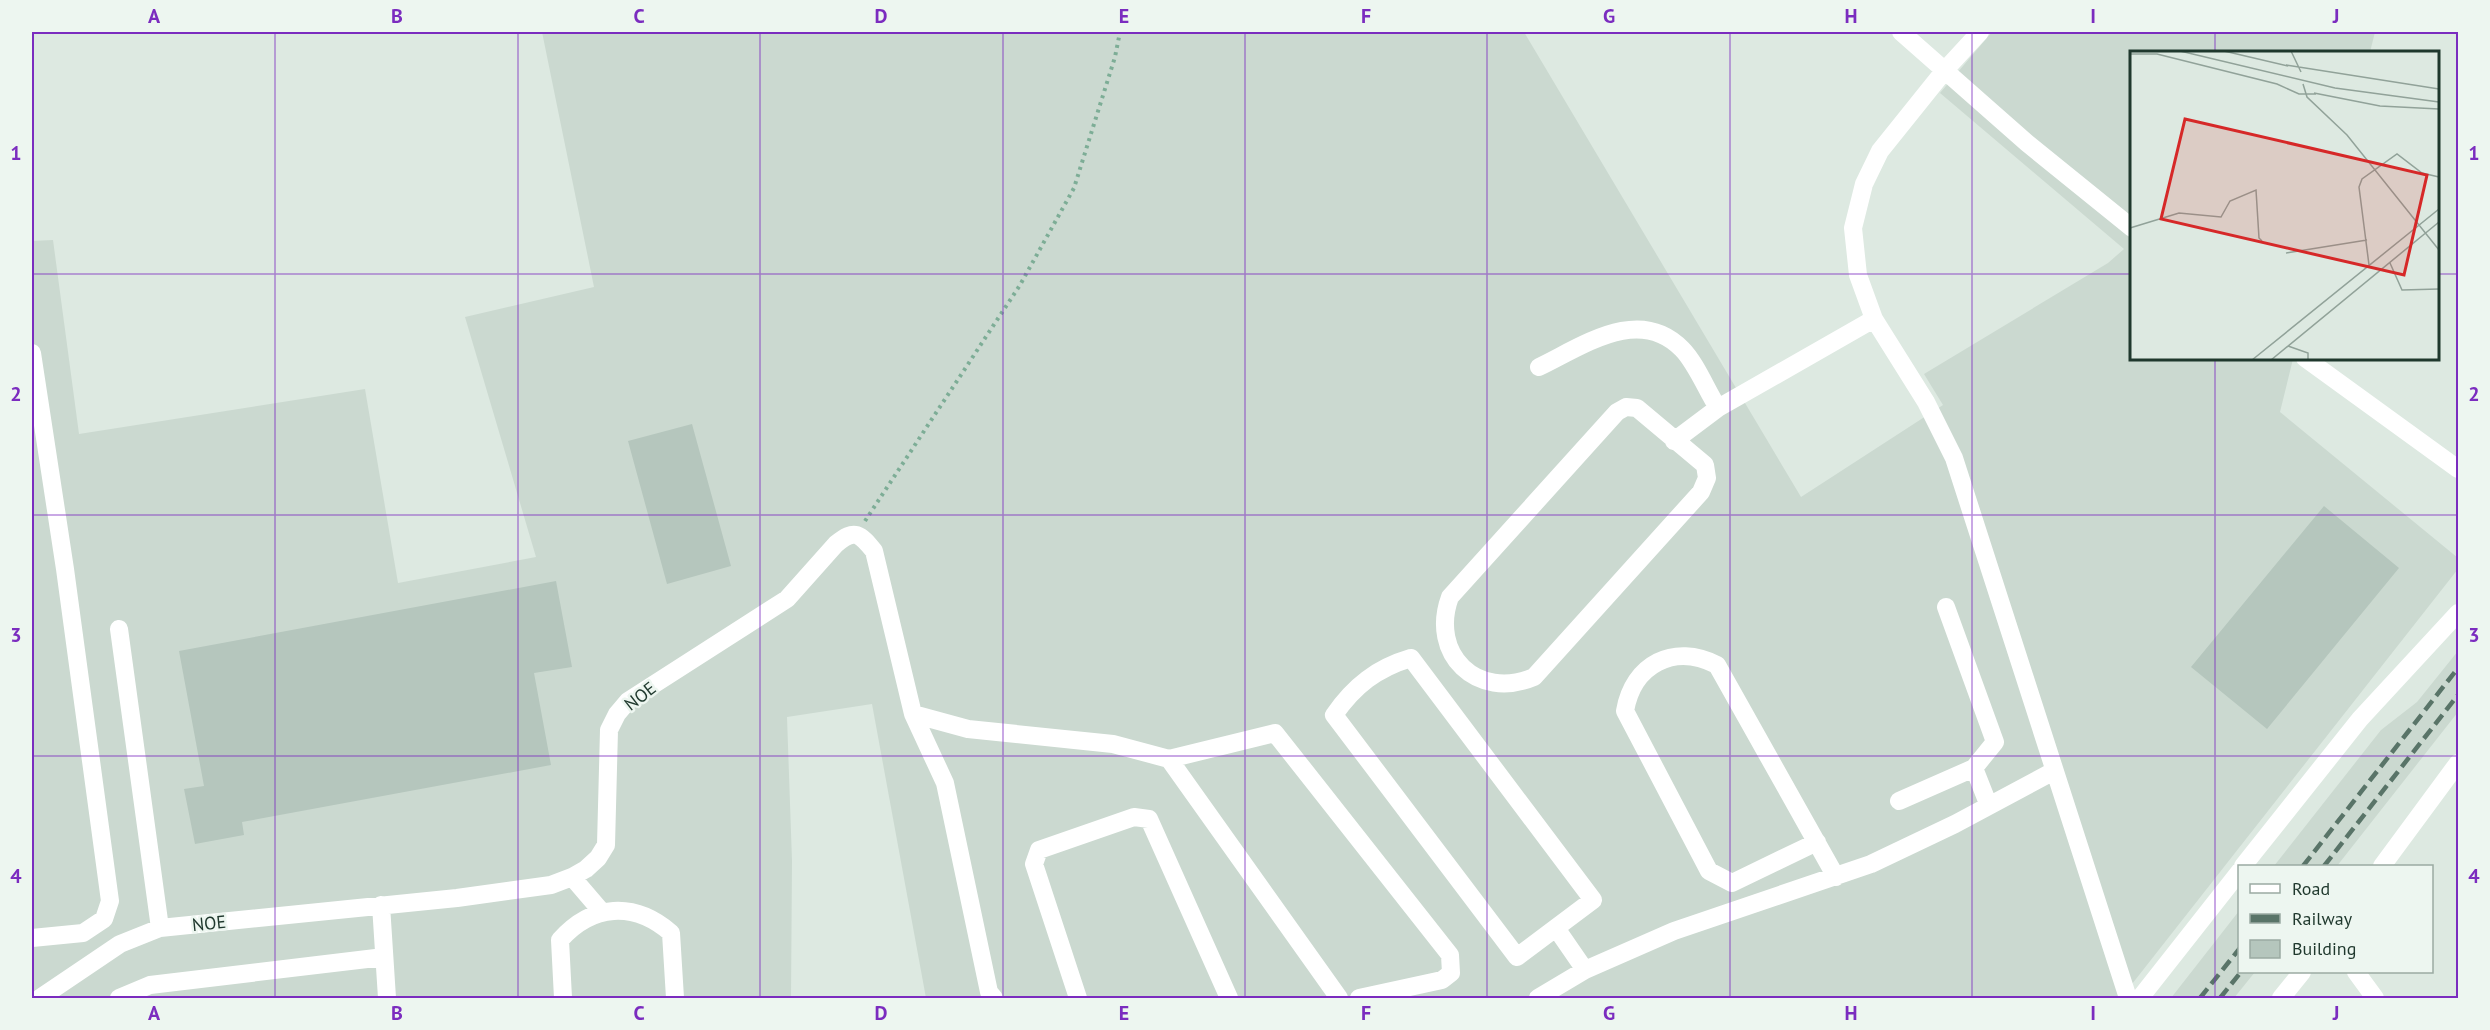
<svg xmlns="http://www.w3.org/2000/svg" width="2490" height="1030" font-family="'PT Sans',sans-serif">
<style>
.built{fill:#cbd9d0}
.building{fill:#b5c6bd}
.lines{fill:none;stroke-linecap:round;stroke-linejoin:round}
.path{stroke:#7dad96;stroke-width:4;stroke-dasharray:3 4.5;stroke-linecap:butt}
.minor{stroke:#fff;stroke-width:18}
.rail{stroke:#597468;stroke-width:4.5;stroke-dasharray:12 6;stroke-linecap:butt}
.grid{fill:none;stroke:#7b2cbf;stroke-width:1.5;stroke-opacity:0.55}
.labels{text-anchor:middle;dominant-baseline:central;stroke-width:5;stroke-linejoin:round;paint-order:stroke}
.street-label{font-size:18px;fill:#1f382d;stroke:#edf6f0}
.inset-road{fill:none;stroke:#91a299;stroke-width:1.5}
.view{fill:#d62828;fill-opacity:0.15;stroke:#d62828;stroke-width:3}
.inset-edge{fill:none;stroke:#1f382d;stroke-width:3}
.neatline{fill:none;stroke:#7b2cbf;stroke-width:2}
.grid-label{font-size:20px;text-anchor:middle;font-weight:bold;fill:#7b2cbf}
</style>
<rect width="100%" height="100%" fill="#dde9e1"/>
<path class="built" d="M542,32H1524L1801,497L1943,405L1924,374L2108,263L2124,249L1940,93L1992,32H2375L2370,52H2132V358L2293,359L2280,412L2458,558V569L2121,998H926L872,704L787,717L792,861L791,998H32V241L53,240L79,434L365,389L398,583L536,557L465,317L594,287Z
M2458,651V712L2337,866H2274L2381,730L2417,702Z
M2239,911L2240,972H2255L2234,998H2171Z"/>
<path class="building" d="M692,424L731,566L667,584L628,441Z
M2324,506L2399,568L2267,729L2191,667Z
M556,581L572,667L534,673L551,765L242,822L244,835L195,844L184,789L204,786L179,651Z"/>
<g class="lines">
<path class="path" d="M865,521L1020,285L1074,188L1115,57L1120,32"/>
<path class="minor" d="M1901,32L2027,143L2132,228
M1980,32L1945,70L1880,151L1864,184L1853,228L1858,275L1874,319L1926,402L1954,458L2128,998
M32,353L65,569L110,901L104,919L83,933L32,938
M2305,358L2458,469
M1539,367C1583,346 1639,305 1682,349C1696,363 1707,391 1718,408
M1626,407L1637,408L1705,465L1707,478L1701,492L1534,677C1477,701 1429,654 1450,597L1617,412Z
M1674,441L1718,408L1874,319
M1946,607L1995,742L1974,768
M119,629L160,928
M1411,658L1593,900L1517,957L1334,715C1354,686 1377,668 1411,658Z
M913,714L968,729L1113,744L1169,759L1275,733L1450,955L1451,973L1442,980L1359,998
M1169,759L1339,998
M1899,801L1974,768L1989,806
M1817,842L1732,883L1709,871L1625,711C1633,664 1674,643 1717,665L1836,877
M2243,866L2360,719L2458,613
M2382,866L2458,763
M572,877L602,912
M381,905L387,998
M1556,928L1585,970
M2356,972L2375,998
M40,998L120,944L160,928L457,898L551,885L572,877L586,869L598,858L606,845L609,730L617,714L628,701L787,599L836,544C855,528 860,534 874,551L913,714L945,783L989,992L994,998
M119,998L150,985L384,957
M563,998L560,940C592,904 634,901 671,933L675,998
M1078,998L1034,864L1039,850L1134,817L1149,819L1229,998
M1538,998L1585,970L1674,931L1871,864L1955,824L2054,771
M2140,998L2240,871
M2281,998L2302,972"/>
<path class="rail" d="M2303,866L2458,668
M2324,866L2458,695
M2200,998L2240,948
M2220,998L2241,972"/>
</g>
<path class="grid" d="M275,32V998M518,32V998M760,32V998M1003,32V998M1245,32V998M1487,32V998M1730,32V998M1972,32V998M2215,32V52M32,274H2132M2438,274H2458M2215,358V998M32,515H2458M32,756H2458"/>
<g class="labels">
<g class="street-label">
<text transform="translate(640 696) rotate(-38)">NOE</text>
<text transform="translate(209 923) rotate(-6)">NOE</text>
</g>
</g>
<g transform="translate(2130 51)">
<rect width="309" height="309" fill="#dde9e1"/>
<path class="inset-road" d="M50,0L205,37L309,51M94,0L158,15M161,0L171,21M0,3H27L147,33L169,43H186M156,14L309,38M173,33L177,46L217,84L309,199M184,42L250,55L309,58M0,177L49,162L91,166L100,150L126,139L129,187L132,190M156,202L237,189M260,212L272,239L309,238M239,214L229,136L232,128L267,103L292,122L309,126M158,295L178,302V309M122,309L309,158M141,309L309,171"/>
<path class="view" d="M55,68L297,124L274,224L31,168Z"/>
<rect width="309" height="309" class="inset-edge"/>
</g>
<rect width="2490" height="1030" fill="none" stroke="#edf6f0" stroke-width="66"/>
<rect x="2238" y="865" width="195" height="108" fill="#edf6f0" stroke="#9baaa2" stroke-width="1.5"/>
<rect x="2250" y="884" width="30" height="9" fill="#ffffff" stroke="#9baaa2" stroke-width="1.5"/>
<text x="2292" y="895" font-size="18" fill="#1f382d">Road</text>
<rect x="2250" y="914" width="30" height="9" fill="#597468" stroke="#9baaa2" stroke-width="1.5"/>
<text x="2292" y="925" font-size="18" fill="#1f382d">Railway</text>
<rect x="2250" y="940" width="30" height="18" fill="#b5c6bd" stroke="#9baaa2" stroke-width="1.5"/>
<text x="2292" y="955" font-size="18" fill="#1f382d">Building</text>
<rect x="33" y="33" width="2424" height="964" class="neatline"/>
<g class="grid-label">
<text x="154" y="23">A</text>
<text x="397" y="23">B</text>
<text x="639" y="23">C</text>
<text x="881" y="23">D</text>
<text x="1124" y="23">E</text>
<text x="1366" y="23">F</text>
<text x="1609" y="23">G</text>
<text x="1851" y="23">H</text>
<text x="2093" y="23">I</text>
<text x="2336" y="23">J</text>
<text x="16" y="160">1</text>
<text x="2474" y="160">1</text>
<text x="16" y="401">2</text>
<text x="2474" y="401">2</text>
<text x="16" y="642">3</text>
<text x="2474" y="642">3</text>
<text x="16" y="883">4</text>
<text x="2474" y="883">4</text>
<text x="154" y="1020">A</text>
<text x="397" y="1020">B</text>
<text x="639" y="1020">C</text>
<text x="881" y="1020">D</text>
<text x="1124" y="1020">E</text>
<text x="1366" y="1020">F</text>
<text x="1609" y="1020">G</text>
<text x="1851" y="1020">H</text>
<text x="2093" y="1020">I</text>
<text x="2336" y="1020">J</text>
</g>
</svg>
